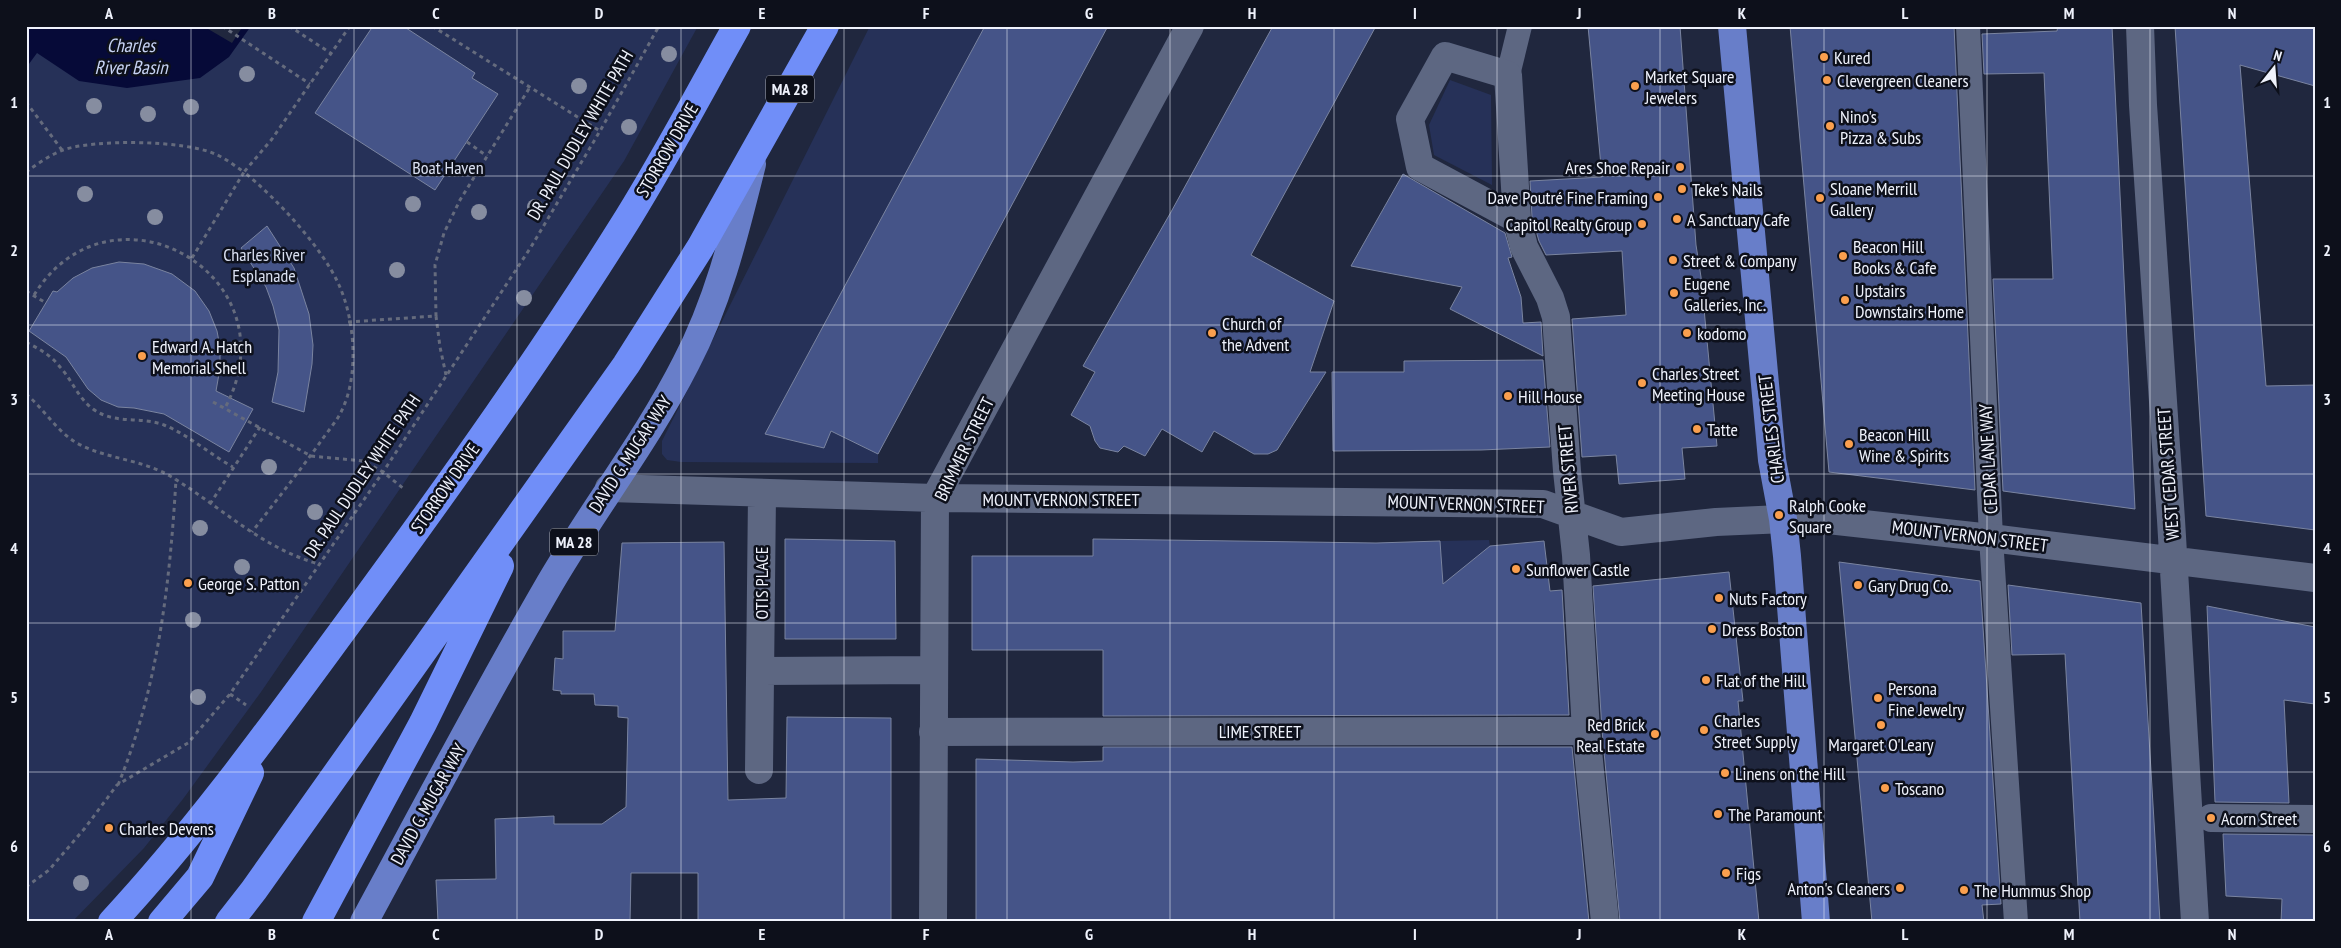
<svg xmlns="http://www.w3.org/2000/svg" width="2341" height="948" font-family="'PT Sans Narrow',sans-serif">
<style>
.green{fill:#263158}
.water{fill:#060a38}
.pier{fill:#20273e}
.building{fill:#455488;stroke:#7a84a0}
.lines{fill:none;stroke-linecap:round;stroke-linejoin:round}
.path{stroke:#656b7d;stroke-width:3;stroke-dasharray:4 4;stroke-linecap:butt}
.lane{stroke:#5d6782;stroke-width:24}
.street{stroke:#5d6782;stroke-width:28}
.primary{stroke:#687ec9;stroke-width:28}
.highway{stroke:#708ef8;stroke-width:28}
.tree{fill:#868da0}
.grid{fill:none;stroke:#eff2fc;stroke-width:1;stroke-opacity:0.55}
.poi-dot{fill:#fa9f4e;stroke:#0d101b;stroke-width:2}
.labels{text-anchor:middle;dominant-baseline:central;stroke-width:5;stroke-linejoin:round;paint-order:stroke}
.shield{fill:#0d101b;stroke:#abaeb8;stroke-width:1}
.shield-label{font-size:16px;font-weight:bold;fill:#eff2fc}
.poi-label{font-size:18px;fill:#eff2fc;stroke:#0d101b;text-anchor:start}
.street-label{font-size:18px;fill:#eff2fc;stroke:#0d101b}
.park-label{font-size:18px;fill:#dae0f1;stroke:#0d101b}
.water-label{font-size:19px;font-style:italic;fill:#c7d3f4;stroke:#0d101b}
.neatline{fill:none;stroke:#eff2fc;stroke-width:2}
.grid-label{font-size:16px;text-anchor:middle;font-weight:bold;fill:#eff2fc}
</style>
<rect width="100%" height="100%" fill="#20273e"/>
<path class="green" d="M26,26H698L624,161L261,692L183,799L144,848L72,922H26Z
M870,26H986L771,424L775,436L823,448L831,431L878,454V463L681,462L667,460L662,454V441Z
M1450,80L1491,95L1492,185L1434,155L1429,125Z
M1489,540L1490,546L1484,551L1486,591L1444,597L1440,541Z"/>
<path class="water" d="M26,26H251L229,57L200,78L127,88L79,81L37,53L26,68Z"/>
<path class="pier" d="M203,26H243L232,43Z"/>
<path class="building" d="M373,26H403L475,73L472,78L498,94L435,190L315,113Z
M985,26H1108L878,454L831,431L824,448L765,434Z
M1273,26H1376L1251,255L1334,301L1310,372H1326L1277,450L1268,454H1254L1214,431L1202,452L1162,429L1145,456L1124,446L1118,452L1100,448L1095,441L1090,426L1071,415L1095,372L1083,366L1171,212Z
M1588,26H1680L1696,245L1701,277L1717,446L1682,448L1685,479L1619,484L1616,455L1582,457L1572,319L1626,315L1622,251L1546,255L1539,241L1532,217L1530,181L1602,177Z
M1790,26H1954L1975,490L1829,472Z
M2058,26H2112L2135,509L2003,491L1993,279H2053L2044,73L1984,74L1982,34L2057,31Z
M2175,26H2315V86L2240,65L2266,386L2315,385V530L2206,516Z
M1403,174L1505,233L1512,257L1508,258L1521,297L1523,323L1541,322L1543,356L1450,309L1462,287L1351,266Z
M267,226L294,268L309,314L313,345L312,364L304,412L272,402L278,372L279,330L273,306L266,287L241,248Z
M119,262L144,264L172,274L195,291L209,311L217,331L220,347V368L216,391L253,409L229,452L164,414L134,408L118,407L101,400L88,389L66,357L29,331L53,291L57,292L73,278L92,268Z
M1543,360L1550,447L1481,450L1333,451L1332,372H1404V361Z
M785,539L895,541L896,639H785Z
M1093,539L1376,543L1440,541L1443,584L1490,546L1544,541L1550,591L1562,590L1569,715L1103,716V650H972V556H1093Z
M724,542L728,800L786,798L787,717L891,718V922H698V873H631L630,922H438L436,880L496,879L495,819L554,816V824H602L626,807L628,718L618,717V706L595,705L594,694H561V691L553,690L555,658L563,659V631H615L622,543Z
M1839,562L1980,581L2001,904L1982,905L1984,922H1872Z
M1729,572L1743,701H1738L1759,922H1620L1602,730L1593,586Z
M2008,585L2141,603L2160,922H2080L2065,654L2012,655Z
M2207,606L2315,627V704L2284,700L2289,803L2215,802Z
M1103,747H1572L1589,922H976V759L1073,762L1103,761Z
M2223,834L2315,835V922H2281L2282,899L2226,896Z"/>
<g class="lines">
<path class="path" d="M222,26L310,84
M289,26L332,54
M432,26L600,131
M26,102L62,150
M467,142L487,156
M26,172C37,164 50,155 63,150C94,139 184,140 215,154C225,158 235,166 244,172L272,139L350,26
M192,258L244,172C276,198 322,247 339,285C355,320 359,375 342,410C337,421 328,431 321,441C299,472 275,502 252,532
M26,291L46,303
M34,295C111,171 296,275 225,408
M436,316L440,347L446,375
M348,322L436,316L435,265L444,233L460,200L530,87
M26,342C39,349 51,355 60,367C72,380 78,398 93,409C115,425 141,416 164,425C187,434 211,455 233,467
M26,394C43,408 56,430 75,442C106,460 142,458 175,479C223,509 264,549 319,564
M213,402L311,456L364,461L383,472L404,489
M210,504L260,427
M230,694L246,705
M118,785C158,688 170,583 176,479
M26,887L49,870L85,828L117,785L188,743L230,694L383,472L531,247L600,131L659,26"/>
<path class="lane" d="M1968,26L1991,538L2016,922
M1508,75L1520,26"/>
<path class="street" d="M2140,26L2143,105L2171,520L2195,922
M1517,219L1420,167L1410,119L1445,56L1508,75L1517,219L1524,247L1550,298L1556,317L1567,471L1576,555L1586,731L1605,922
M609,488L935,498L1543,504L1621,532L1716,522L1783,519L1828,520L1991,538L2315,578
M761,671L933,670
M933,732L1586,731
M759,770L762,494
M2211,818L2315,819
M933,922L935,498L1190,26"/>
<path class="primary" d="M1732,26L1772,460L1783,519L1787,556L1816,922
M364,922C424,811 483,699 546,590C590,513 646,442 686,363C719,300 735,232 752,164"/>
<path class="highway" d="M112,922C203,824 281,714 360,607C453,480 545,351 628,218C667,155 701,90 737,26
M162,922L200,877L250,773
M229,922L254,890L626,365L700,248L825,26
M316,922L423,723L500,566"/>
</g>
<g class="tree">
<circle cx="669" cy="54" r="8"/>
<circle cx="247" cy="74" r="8"/>
<circle cx="579" cy="86" r="8"/>
<circle cx="94" cy="106" r="8"/>
<circle cx="191" cy="107" r="8"/>
<circle cx="148" cy="114" r="8"/>
<circle cx="629" cy="127" r="8"/>
<circle cx="85" cy="194" r="8"/>
<circle cx="413" cy="204" r="8"/>
<circle cx="535" cy="207" r="8"/>
<circle cx="479" cy="212" r="8"/>
<circle cx="155" cy="217" r="8"/>
<circle cx="397" cy="270" r="8"/>
<circle cx="524" cy="298" r="8"/>
<circle cx="269" cy="467" r="8"/>
<circle cx="315" cy="512" r="8"/>
<circle cx="200" cy="528" r="8"/>
<circle cx="242" cy="567" r="8"/>
<circle cx="193" cy="620" r="8"/>
<circle cx="198" cy="697" r="8"/>
<circle cx="81" cy="883" r="8"/>
</g>
<path class="grid" d="M191,26V922M354,26V922M517,26V922M681,26V922M844,26V922M1007,26V922M1170,26V922M1334,26V922M1497,26V922M1660,26V922M1824,26V922M1987,26V922M2150,26V922M26,176H2315M26,325H2315M26,474H2315M26,623H2315M26,772H2315"/>
<g class="poi-dot">
<circle cx="1824" cy="57" r="5"/>
<circle cx="1827" cy="80" r="5"/>
<circle cx="1635" cy="86" r="5"/>
<circle cx="1830" cy="126" r="5"/>
<circle cx="1680" cy="167" r="5"/>
<circle cx="1682" cy="189" r="5"/>
<circle cx="1658" cy="197" r="5"/>
<circle cx="1820" cy="198" r="5"/>
<circle cx="1677" cy="219" r="5"/>
<circle cx="1642" cy="224" r="5"/>
<circle cx="1843" cy="256" r="5"/>
<circle cx="1673" cy="260" r="5"/>
<circle cx="1674" cy="293" r="5"/>
<circle cx="1845" cy="300" r="5"/>
<circle cx="1212" cy="333" r="5"/>
<circle cx="1687" cy="333" r="5"/>
<circle cx="142" cy="356" r="5"/>
<circle cx="1642" cy="383" r="5"/>
<circle cx="1508" cy="396" r="5"/>
<circle cx="1697" cy="429" r="5"/>
<circle cx="1849" cy="444" r="5"/>
<circle cx="1779" cy="515" r="5"/>
<circle cx="1516" cy="569" r="5"/>
<circle cx="188" cy="583" r="5"/>
<circle cx="1858" cy="585" r="5"/>
<circle cx="1719" cy="598" r="5"/>
<circle cx="1712" cy="629" r="5"/>
<circle cx="1706" cy="680" r="5"/>
<circle cx="1878" cy="698" r="5"/>
<circle cx="1881" cy="725" r="5"/>
<circle cx="1704" cy="730" r="5"/>
<circle cx="1655" cy="734" r="5"/>
<circle cx="1725" cy="773" r="5"/>
<circle cx="1885" cy="788" r="5"/>
<circle cx="1718" cy="814" r="5"/>
<circle cx="2211" cy="818" r="5"/>
<circle cx="109" cy="828" r="5"/>
<circle cx="1726" cy="873" r="5"/>
<circle cx="1900" cy="888" r="5"/>
<circle cx="1964" cy="890" r="5"/>
</g>
<g class="labels">
<g class="shield">
<rect x="766" y="75.5" width="48" height="27" rx="4"/>
<rect x="550" y="528.5" width="48" height="27" rx="4"/>
</g>
<g class="shield-label">
<text x="790" y="89">MA 28</text>
<text x="574" y="542">MA 28</text>
</g>
<g class="poi-label">
<text x="1834" y="57">Kured</text>
<text x="1645" y="76">Market Square<tspan x="1645" dy="21">Jewelers</tspan></text>
<text x="1837" y="80">Clevergreen Cleaners</text>
<text x="1840" y="116">Nino's<tspan x="1840" dy="21">Pizza &amp; Subs</tspan></text>
<text x="1670" y="167" text-anchor="end">Ares Shoe Repair</text>
<text x="1830" y="188">Sloane Merrill<tspan x="1830" dy="21">Gallery</tspan></text>
<text x="1692" y="189">Teke's Nails</text>
<text x="1648" y="197" text-anchor="end">Dave Poutré Fine Framing</text>
<text x="1687" y="219">A Sanctuary Cafe</text>
<text x="1632" y="224" text-anchor="end">Capitol Realty Group</text>
<text x="1853" y="246">Beacon Hill<tspan x="1853" dy="21">Books &amp; Cafe</tspan></text>
<text x="1683" y="260">Street &amp; Company</text>
<text x="1684" y="283">Eugene<tspan x="1684" dy="21">Galleries, Inc.</tspan></text>
<text x="1855" y="290">Upstairs<tspan x="1855" dy="21">Downstairs Home</tspan></text>
<text x="1222" y="323">Church of<tspan x="1222" dy="21">the Advent</tspan></text>
<text x="1697" y="333">kodomo</text>
<text x="152" y="346">Edward A. Hatch<tspan x="152" dy="21">Memorial Shell</tspan></text>
<text x="1652" y="373">Charles Street<tspan x="1652" dy="21">Meeting House</tspan></text>
<text x="1518" y="396">Hill House</text>
<text x="1707" y="429">Tatte</text>
<text x="1859" y="434">Beacon Hill<tspan x="1859" dy="21">Wine &amp; Spirits</tspan></text>
<text x="1789" y="505">Ralph Cooke<tspan x="1789" dy="21">Square</tspan></text>
<text x="1526" y="569">Sunflower Castle</text>
<text x="198" y="583">George S. Patton</text>
<text x="1868" y="585">Gary Drug Co.</text>
<text x="1729" y="598">Nuts Factory</text>
<text x="1722" y="629">Dress Boston</text>
<text x="1716" y="680">Flat of the Hill</text>
<text x="1888" y="688">Persona<tspan x="1888" dy="21">Fine Jewelry</tspan></text>
<text x="1714" y="720">Charles<tspan x="1714" dy="21">Street Supply</tspan></text>
<text x="1645" y="724" text-anchor="end">Red Brick<tspan x="1645" dy="21">Real Estate</tspan></text>
<text x="1881" y="744" text-anchor="middle">Margaret O'Leary</text>
<text x="1735" y="773">Linens on the Hill</text>
<text x="1895" y="788">Toscano</text>
<text x="1728" y="814">The Paramount</text>
<text x="2221" y="818">Acorn Street</text>
<text x="119" y="828">Charles Devens</text>
<text x="1736" y="873">Figs</text>
<text x="1890" y="888" text-anchor="end">Anton's Cleaners</text>
<text x="1974" y="890">The Hummus Shop</text>
</g>
<g class="street-label">
<text transform="translate(580 135) rotate(-60)">DR. PAUL DUDLEY WHITE PATH</text>
<text transform="translate(667 150) rotate(-60)">STORROW DRIVE</text>
<text transform="translate(1771 429) rotate(-97)">CHARLES STREET</text>
<text transform="translate(964 449) rotate(-64)">BRIMMER STREET</text>
<text transform="translate(630 454) rotate(-57)">DAVID G. MUGAR WAY</text>
<text transform="translate(1988 459) rotate(-93)">CEDAR LANE WAY</text>
<text transform="translate(1568 469) rotate(-95)">RIVER STREET</text>
<text transform="translate(2168 474) rotate(-94)">WEST CEDAR STREET</text>
<text transform="translate(362 476) rotate(-56)">DR. PAUL DUDLEY WHITE PATH</text>
<text transform="translate(445 488) rotate(-55)">STORROW DRIVE</text>
<text x="1061" y="499">MOUNT VERNON STREET</text>
<text transform="translate(1466 504) rotate(2)">MOUNT VERNON STREET</text>
<text transform="translate(1970 536) rotate(7)">MOUNT VERNON STREET</text>
<text transform="translate(761 583) rotate(-90)">OTIS PLACE</text>
<text x="1260" y="731">LIME STREET</text>
<text transform="translate(428 804) rotate(-61)">DAVID G. MUGAR WAY</text>
</g>
<g class="park-label">
<text x="448" y="167">Boat Haven</text>
<text x="264" y="254">Charles River<tspan x="264" dy="21">Esplanade</tspan></text>
</g>
<g class="water-label">
<text x="131" y="45">Charles<tspan x="131" dy="22">River Basin</tspan></text>
</g>
</g>
<rect width="2341" height="948" fill="none" stroke="#0d101b" stroke-width="55"/>
<g transform="translate(2274 68) rotate(17)" stroke="#0d101b" stroke-width="4" paint-order="stroke">
<path d="M0-4L9 19L0 12L-9 19Z" fill="#eff2fc"/>
<text y="-8" font-size="14" font-weight="bold" text-anchor="middle" fill="#eff2fc">N</text>
</g>
<rect x="28" y="28" width="2286" height="892" class="neatline"/>
<g class="grid-label">
<text x="109" y="19">A</text>
<text x="272" y="19">B</text>
<text x="436" y="19">C</text>
<text x="599" y="19">D</text>
<text x="762" y="19">E</text>
<text x="926" y="19">F</text>
<text x="1089" y="19">G</text>
<text x="1252" y="19">H</text>
<text x="1415" y="19">I</text>
<text x="1579" y="19">J</text>
<text x="1742" y="19">K</text>
<text x="1905" y="19">L</text>
<text x="2069" y="19">M</text>
<text x="2232" y="19">N</text>
<text x="14" y="108">1</text>
<text x="2327" y="108">1</text>
<text x="14" y="256">2</text>
<text x="2327" y="256">2</text>
<text x="14" y="405">3</text>
<text x="2327" y="405">3</text>
<text x="14" y="554">4</text>
<text x="2327" y="554">4</text>
<text x="14" y="703">5</text>
<text x="2327" y="703">5</text>
<text x="14" y="852">6</text>
<text x="2327" y="852">6</text>
<text x="109" y="940">A</text>
<text x="272" y="940">B</text>
<text x="436" y="940">C</text>
<text x="599" y="940">D</text>
<text x="762" y="940">E</text>
<text x="926" y="940">F</text>
<text x="1089" y="940">G</text>
<text x="1252" y="940">H</text>
<text x="1415" y="940">I</text>
<text x="1579" y="940">J</text>
<text x="1742" y="940">K</text>
<text x="1905" y="940">L</text>
<text x="2069" y="940">M</text>
<text x="2232" y="940">N</text>
</g>
</svg>
